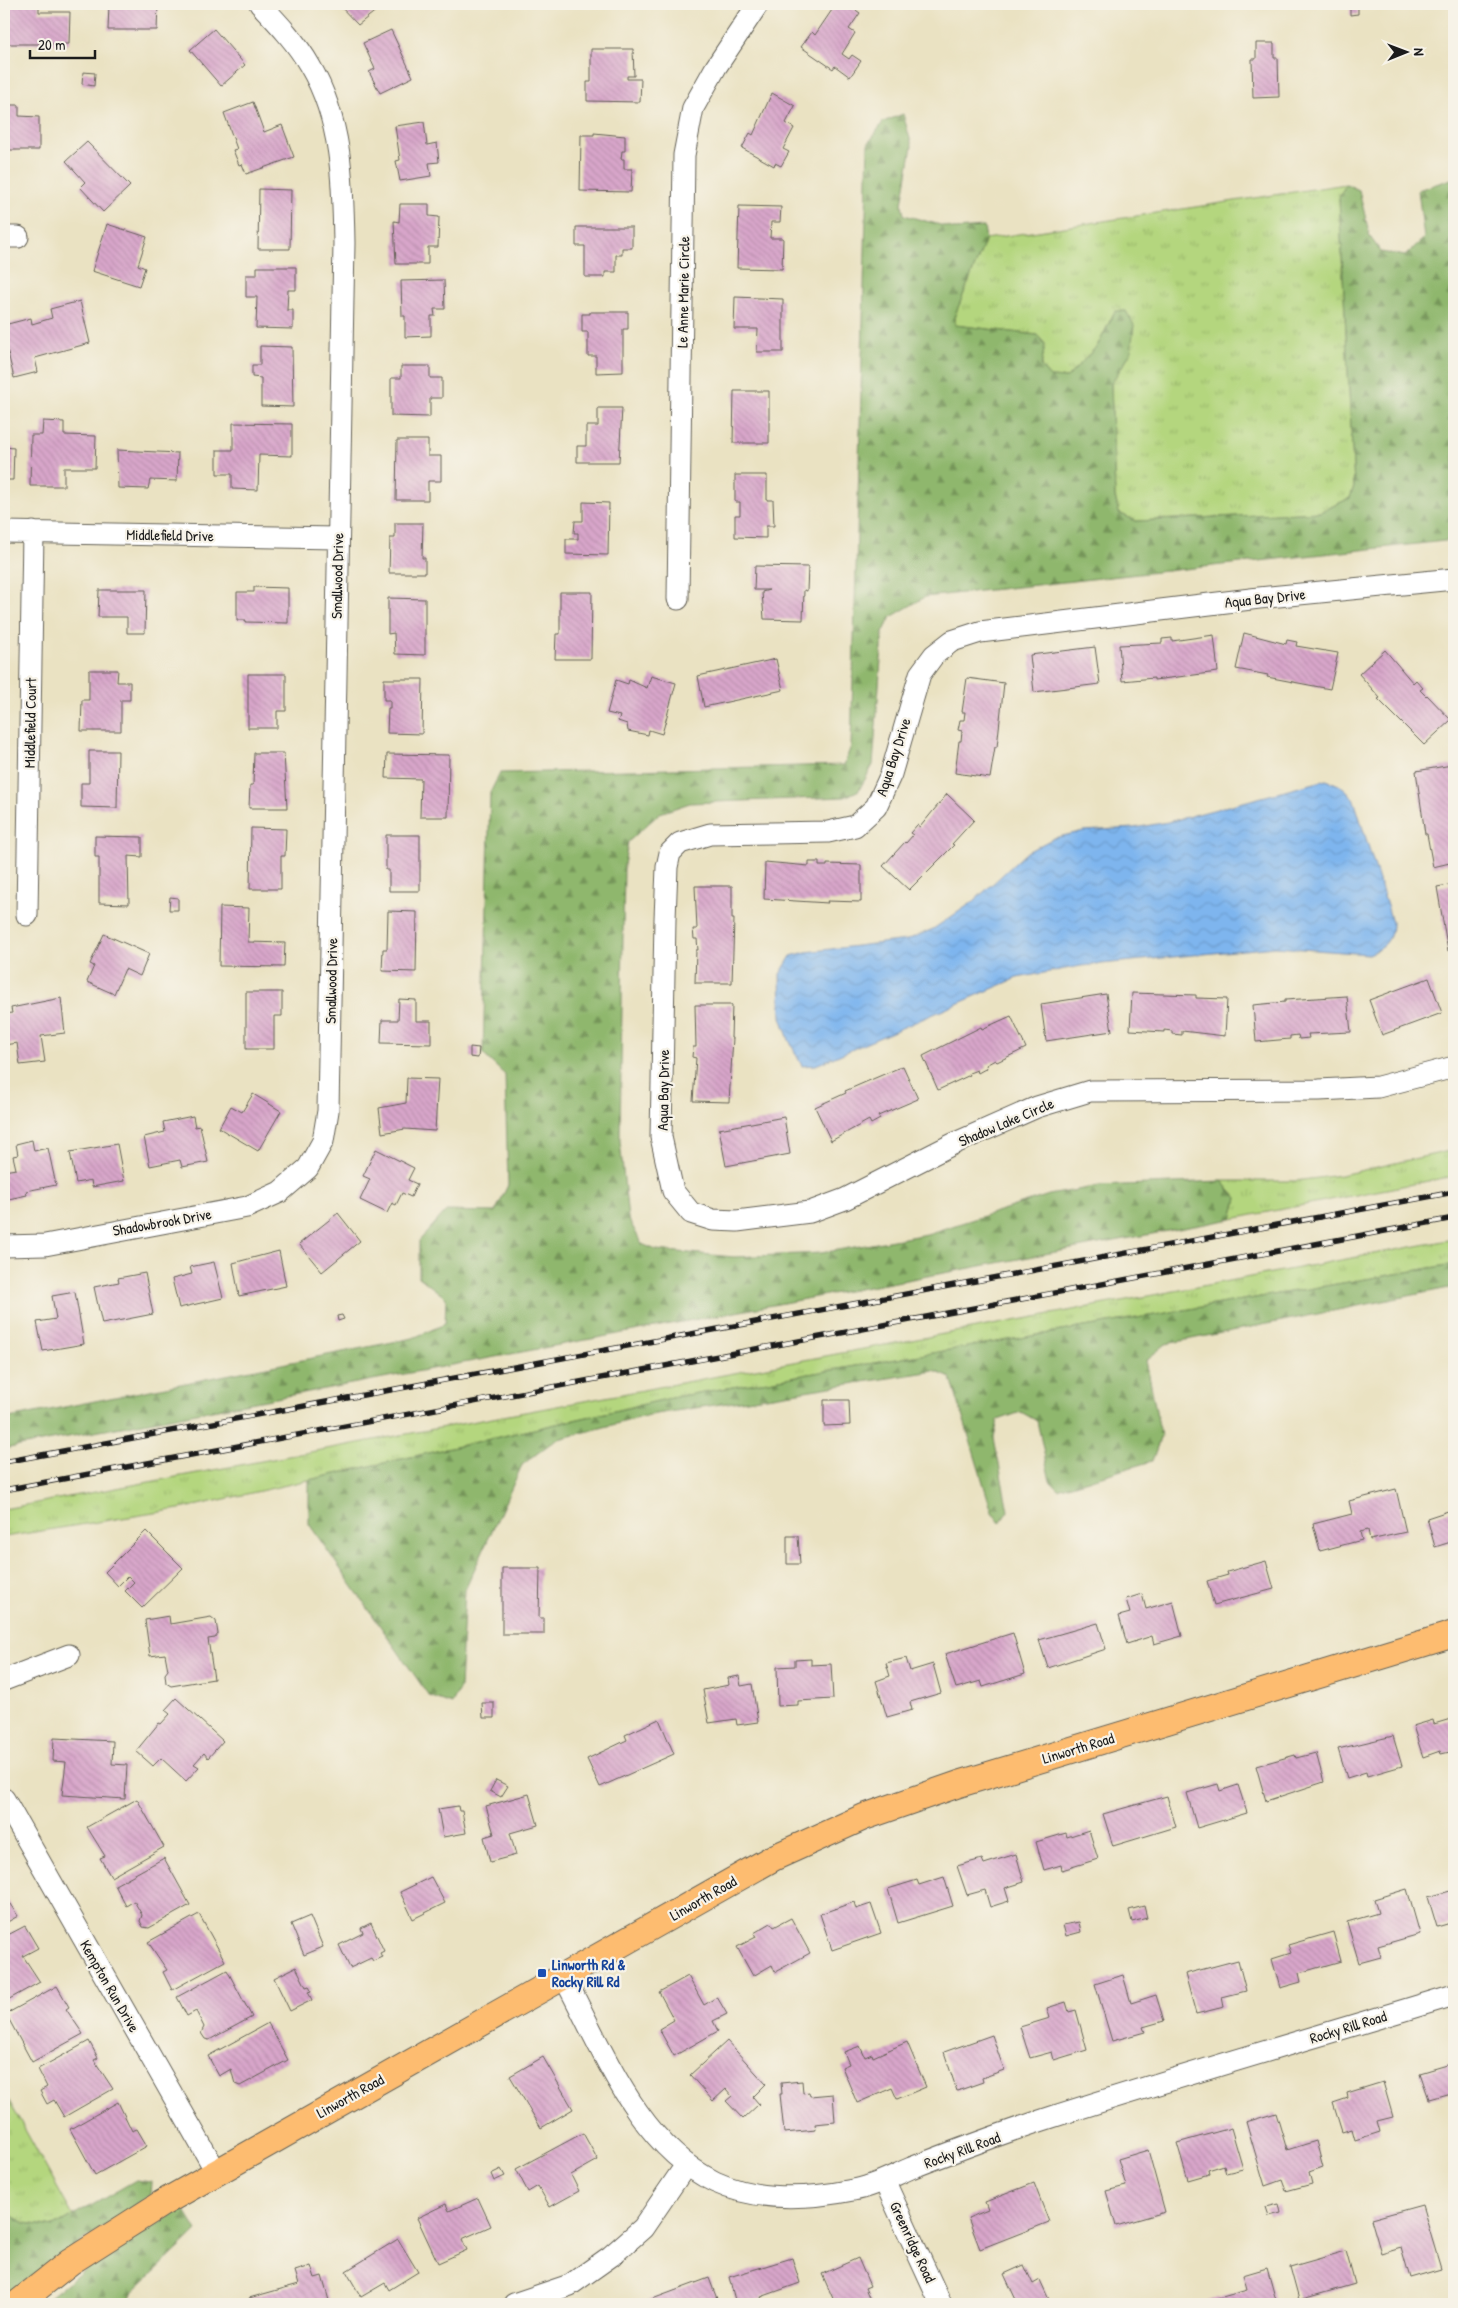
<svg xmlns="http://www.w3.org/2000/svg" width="1458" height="2308" font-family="'Patrick Hand',sans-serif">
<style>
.grass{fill:url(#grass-tufts);stroke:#68794d}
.forest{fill:url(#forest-firs);stroke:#566a44}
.water{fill:url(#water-waves);stroke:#4d6885}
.building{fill:url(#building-back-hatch)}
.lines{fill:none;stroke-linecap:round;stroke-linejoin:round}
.minor-casing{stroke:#646156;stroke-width:23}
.major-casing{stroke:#646156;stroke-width:28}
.minor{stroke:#fff;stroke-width:21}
.major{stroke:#fdbc70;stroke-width:26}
.rail-casing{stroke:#1c1c1c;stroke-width:5.5}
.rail{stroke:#f7f3e8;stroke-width:4;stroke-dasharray:11;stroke-linecap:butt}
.transit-dot{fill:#1a4fb4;stroke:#f7f3e8;stroke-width:2}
.labels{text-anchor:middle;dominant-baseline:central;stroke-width:4.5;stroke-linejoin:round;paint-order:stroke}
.street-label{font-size:15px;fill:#1c1c1c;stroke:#f7f3e8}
.transit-label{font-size:15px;font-weight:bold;fill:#164399;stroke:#f7f3e8;text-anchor:start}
</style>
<defs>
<pattern id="grass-tufts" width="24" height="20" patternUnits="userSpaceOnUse" patternTransform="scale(1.25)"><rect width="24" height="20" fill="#b4d67e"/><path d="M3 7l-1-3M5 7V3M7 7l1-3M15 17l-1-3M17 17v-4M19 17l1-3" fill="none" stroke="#9ab76c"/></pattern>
<pattern id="forest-firs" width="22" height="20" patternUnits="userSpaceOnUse" patternTransform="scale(1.25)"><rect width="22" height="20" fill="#8fb76d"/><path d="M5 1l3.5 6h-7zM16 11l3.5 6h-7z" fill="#749459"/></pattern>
<pattern id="water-waves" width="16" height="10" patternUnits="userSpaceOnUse" patternTransform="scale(1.25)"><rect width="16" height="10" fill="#7eb5ee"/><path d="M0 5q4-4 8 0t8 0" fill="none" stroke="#6c9bcc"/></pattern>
<pattern id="building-back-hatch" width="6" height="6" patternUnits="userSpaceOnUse" patternTransform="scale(1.25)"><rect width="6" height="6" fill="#d8a6ca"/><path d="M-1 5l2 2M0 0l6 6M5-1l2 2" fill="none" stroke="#b98ead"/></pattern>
</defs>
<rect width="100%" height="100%" fill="#f7f3e8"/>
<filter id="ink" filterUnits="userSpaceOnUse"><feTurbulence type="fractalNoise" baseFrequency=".02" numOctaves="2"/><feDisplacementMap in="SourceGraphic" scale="10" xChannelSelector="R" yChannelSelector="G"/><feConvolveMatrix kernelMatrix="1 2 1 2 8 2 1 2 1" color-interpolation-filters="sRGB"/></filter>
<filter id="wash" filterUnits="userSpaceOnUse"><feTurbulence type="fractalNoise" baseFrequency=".0096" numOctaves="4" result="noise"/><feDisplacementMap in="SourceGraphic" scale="20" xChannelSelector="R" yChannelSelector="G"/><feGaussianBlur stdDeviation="1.12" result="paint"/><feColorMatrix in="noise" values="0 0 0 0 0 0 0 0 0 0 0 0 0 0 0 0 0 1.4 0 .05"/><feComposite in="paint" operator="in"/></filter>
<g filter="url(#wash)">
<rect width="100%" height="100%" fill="#eae2c2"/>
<path class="grass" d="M1346,184L1339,198L1354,486L1350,498L1320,512L1136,521L1119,513L1115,497L1111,383L1131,352L1115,311L1098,345L1067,378L1050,377L1041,367L1045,344L1037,335L955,325V315L986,239Z
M1454,1150V1176L1232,1219L1237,1198L1222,1181H1295L1341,1175Z
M1454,1239V1264L680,1396L185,1508L4,1537V1509Z
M4,2092L73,2216L54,2227L25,2223L4,2211Z"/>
<path class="forest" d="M903,114L912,146L902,204L904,215L955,229L984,227L986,239L955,315V325L1037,335L1045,344L1041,367L1050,377L1067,378L1098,345L1115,311H1126L1134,325L1131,352L1111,384L1115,497L1119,513L1136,521L1320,512L1350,498L1354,486L1339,198L1346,184L1359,190L1370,237L1381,252L1405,256L1424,238L1418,190L1454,178V540L925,597L891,617L883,633L873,765L859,790L845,797L690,803L660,813L628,842L624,865L620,1141L628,1218L642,1244L656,1250L734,1257L821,1253L927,1234L1049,1195L1099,1186L1222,1181L1237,1198L1232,1219L4,1449V1419L413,1338L445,1324L446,1298L419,1277V1241L446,1211L495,1212L508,1185L505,1075L483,1054L490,793L500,773L844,765L851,746L868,144L883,122Z
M1454,1264V1287L1166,1344L1146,1360L1161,1436L1152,1461L1058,1489L1050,1481L1037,1421L1021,1412L998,1420L994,1438L1008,1511L1000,1523L992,1512L951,1378L934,1371L650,1415L555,1440L522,1465L465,1590L460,1688L452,1704L429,1696L309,1524V1480L680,1396Z
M136,2180L152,2182L151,2195L55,2259L4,2298V2211L25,2223L54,2227Z
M183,2208L197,2231L131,2294L127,2304H41L83,2271Z"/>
<path class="water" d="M1326,780C1341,785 1349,789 1355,803L1392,922C1392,940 1385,947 1369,954L1275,947L1081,966L1017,978L816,1065L802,1066L789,1040L781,1017L780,974L791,956L806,952L907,940L933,929L973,902L1027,852L1054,838L1084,831L1134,828L1168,822Z"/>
<g id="blocks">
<path class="building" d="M8,4H39V12H70L69,44H8Z
M109,4H158L157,30H108Z
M338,4H382L383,5L358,25Z
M836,4H847L860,13L849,29L855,33L842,54L849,59L852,55L861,61L850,77L835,66L833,69L801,47L812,32L815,35Z
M1358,7V14L1350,15V8Z
M214,29L245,65L221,86L190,50Z
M391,30L413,77L380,93L369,72L375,69L363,43Z
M1256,43H1274V58H1278L1279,97L1253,98L1252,59H1256Z
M591,49H633L634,76H627V79H641L640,102L587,101V82H591Z
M83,72L95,73L94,86L82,84Z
M772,93L795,106L786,123L794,128L783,149L789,152L781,166L775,163L774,166L742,148L750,133L753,135Z
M253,102L264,132L282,125L294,157L246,174L242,164L239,165L233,150L237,149L224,113Z
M4,105H19V116L39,117V150H8V168H4Z
M424,122L427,145L437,143L439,162L429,163L431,176L400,181L396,161L400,160L395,126Z
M594,133L625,136V151H622L621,159H624V169H632L631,192L580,191L581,135H594Z
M87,142L130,186L103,212L80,187L85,182L66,161Z
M259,189L291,190L290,249H258Z
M400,204H429V216L439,217L438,247H428V264H396L394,221L399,222Z
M739,206L781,207L780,222H771L770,238H783L782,269L737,268Z
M107,224L147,237L138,265L145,268L139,286L92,271Z
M576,227H632V248H622V255H616V272H605V277H585V246H576Z
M257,267H296V290H288L287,310H293V329L256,328L257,297H246V275H257Z
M444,280L445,309H434L435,316H431V336L405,337V316H402L401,281Z
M735,297L783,299V352H757L758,329H734Z
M80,301L90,343L35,358L38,372L14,378L4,336V325L31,318L32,324L52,318L50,309Z
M590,312H628V329H623V372L596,373V356H588V332H582V314H590Z
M260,346L292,347L293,407L261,406V378L252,377V365H260Z
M401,366H430V378H442V398H430V417L391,416V378H401Z
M734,391H769V443H733Z
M598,408H622L619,462H577V446H586V426H598Z
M43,421L64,422V435L96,436L95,468H64V486H30L31,435H42Z
M233,423L292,424V456L259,455L258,490L232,489V474H217V450H233Z
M397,440H428V456H441V481H428V500H396Z
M4,447L14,448L13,480H4Z
M117,450L178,453L177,481L150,480L148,489L118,488Z
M735,475H767V500H773L774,526H766V538L735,537V515H740V502H735Z
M583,502L609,503L608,555L566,554V539H578V533H574L575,521H583Z
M395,523H423L422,558H425V573H389L390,538H395Z
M755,566L808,567L807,591L804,590L803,620L764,619L762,592L769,590H754Z
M254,587L288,588V623L245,622L246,620H237V592H254Z
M99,590H146L145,633H127V617H98Z
M560,592H592L591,659H555L556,634H560Z
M388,598L425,599V655L395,654L394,633L388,634Z
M1244,633L1286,644L1287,640L1297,642L1296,646L1338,653L1330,689L1267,677L1268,675L1236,669Z
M1214,635L1218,672L1154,680V678L1122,681L1119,645L1162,643V639L1172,638V641Z
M1095,647L1100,684L1034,692L1030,655Z
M1385,650L1413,683L1416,680L1423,688L1420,690L1426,696L1427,695L1451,720L1424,745L1378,699L1380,698L1359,674Z
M776,659L783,690L704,707L698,676Z
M89,670H118L117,682H130V700H121V731H81L82,700H89Z
M248,674H286V711H277V728H248Z
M651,676L676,683L662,734L649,730L648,735L628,731L627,724L618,721L620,716L607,713L616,680L628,684L629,680L647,688Z
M967,678L1004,683L997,747H995L990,778L955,773L959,741H961L962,731L958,730L960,720H964L965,712H962Z
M384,679H423L422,734L387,733L388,708H390V700H384Z
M89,751H118L117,808L81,807V783H89Z
M254,753H284L287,808H249L250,785H253Z
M387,754L449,755L448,817H420L421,779L386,778Z
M1452,765L1454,779V862L1433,867L1427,834H1425L1416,771Z
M947,794L974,820L952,844L954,845L909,890L883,866L905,842L906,843L913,835L910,833L917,825L920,827Z
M251,828L286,829L285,856H281V889H250Z
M386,835H420V891H389V870H386Z
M95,836L142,837V857L128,856L129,904L99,903V857H95Z
M765,862L809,866V862H819V866H827V864L861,865V902L827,901L828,903L764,899Z
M1454,884V950L1448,951L1437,887Z
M695,886H732V919H734L732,983H695L696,950H698L697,939H694L693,929H697Z
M170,897L178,898V910H169Z
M220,907L249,908L248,942L285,943L284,967L219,966Z
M388,911L417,912L416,972L382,971L383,949H387Z
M104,934L149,954L140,976L125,969L114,994L87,982L94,966L90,964Z
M1429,978L1442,1013L1382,1035L1369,1000Z
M246,992H282V1016H274V1049H246Z
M1132,993L1196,995V998L1227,999L1225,1036L1182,1031V1035L1172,1034V1031L1164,1030V1032L1130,1030Z
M1106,994L1112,1031L1046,1041L1041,1004Z
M1347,996L1351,1032L1308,1034L1309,1038L1299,1039L1298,1035L1290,1036V1039L1256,1042L1253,1005L1285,1002V1000Z
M61,998L65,1033L41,1036L45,1062L20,1065L17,1043L4,1045V1014L12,1013L11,1008Z
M399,999L416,1000V1021H431V1044L381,1043L382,1020H398Z
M695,1005H732L731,1038H733L729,1102L693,1101L696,1058L692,1057L693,1047H696Z
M1011,1016L1026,1048L997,1062L995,1060L986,1065L987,1068L978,1073L977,1070L969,1073L970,1075L938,1090L923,1056L981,1027L982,1029Z
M470,1047L479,1048L478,1058L470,1057Z
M903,1066L918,1099L878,1116L880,1119L871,1124L869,1120L831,1141L815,1107L846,1093L845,1091Z
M407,1078L438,1079L435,1131L405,1129L382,1133L379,1108L406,1103Z
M253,1094L281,1111L258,1151L219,1128L231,1106L242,1112Z
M193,1116L195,1127L200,1126L208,1162L182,1167L180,1160L150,1166L144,1137L165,1132L163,1122Z
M784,1117L790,1154L726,1166L719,1129Z
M32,1140L34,1151L48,1148L56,1185L26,1191L27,1195L4,1200V1171L16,1169L13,1156L18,1155L16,1144Z
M117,1144L124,1181L92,1187L91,1180L76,1183L70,1152Z
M376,1149L414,1168L408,1180L417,1184L411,1197L402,1193L396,1205L392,1203L387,1213L360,1200L370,1179L363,1176Z
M338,1213L360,1241L322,1272L299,1244Z
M279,1251L286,1286L239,1296L233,1263Z
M214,1262L223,1298L179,1308L172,1279L192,1274L190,1267Z
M145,1273L153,1314L102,1324L94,1287L119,1282L118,1278Z
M75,1292L84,1344L43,1351L37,1322L56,1319L52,1296Z
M342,1315L344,1319L338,1321L337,1316Z
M824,1400H849L850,1425L824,1426Z
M1396,1489L1406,1532L1370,1540L1368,1530L1360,1532L1362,1540L1320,1551L1313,1524L1352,1514L1349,1501Z
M1454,1509V1541L1435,1547L1427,1518Z
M146,1531L183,1568L142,1608L125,1591L134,1582L128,1576L118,1586L105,1572Z
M787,1536H798L800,1564H787Z
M1266,1561L1274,1589L1214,1605L1207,1581L1228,1575L1227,1572Z
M502,1568H540L539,1618H544V1634H502Z
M1142,1594L1146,1609L1173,1601L1182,1636L1154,1644L1152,1636L1127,1644L1119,1616L1130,1613L1126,1599Z
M169,1616L170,1624L211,1617L216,1621L218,1634L215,1638L208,1639L214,1679L171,1686L166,1683L165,1674L168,1670L165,1654L150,1656L145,1620Z
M1098,1623L1106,1649L1048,1668L1039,1640Z
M1013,1633L1025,1674L983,1687L981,1681L956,1688L945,1654Z
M906,1658L910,1671L933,1664L941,1693L910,1702L912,1710L887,1717L876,1681L890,1676L886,1663Z
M811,1659V1665L831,1664L833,1699L798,1701V1705L778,1706L777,1667L795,1666V1660Z
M739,1676L741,1686L752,1684L758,1722L737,1725L736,1719L709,1723L703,1690L729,1685L728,1678Z
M176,1698L223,1741L208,1758L204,1753L194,1764L199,1767L186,1781L161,1758L153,1766L136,1751L159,1723L161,1724L170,1714L165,1710Z
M482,1703H494V1718H483Z
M1454,1718V1751L1441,1754L1440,1751L1423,1757L1413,1726L1433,1720L1434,1724Z
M659,1719L674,1754L600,1787L587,1759L627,1740L625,1735Z
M1393,1736L1402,1766L1367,1776L1366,1772L1347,1778L1338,1749Z
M54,1738L113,1741L112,1764L127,1765L125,1799L62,1795L66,1762L53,1761Z
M1316,1753L1324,1782L1266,1801L1256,1766L1295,1755L1296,1758Z
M496,1780L508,1786L501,1797L490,1791Z
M1218,1784L1220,1791L1238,1785L1247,1813L1197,1828L1187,1793Z
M529,1794L538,1825L510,1833L516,1855L490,1862L484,1837L494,1834L486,1806Z
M1167,1796L1176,1827L1113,1846L1103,1814Z
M137,1799L164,1847L111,1877L100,1858L105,1856L87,1827Z
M458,1806L459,1811H462L466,1833L443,1837L438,1809Z
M1089,1830L1098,1859L1062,1870L1061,1865L1044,1870L1036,1842L1066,1833L1067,1837Z
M1016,1854L1024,1882L1005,1888L1009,1901L990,1907L985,1890L967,1895L957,1866L982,1859L984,1864Z
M164,1858L190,1905L149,1928L143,1927L140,1921L142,1915L134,1901L126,1906L115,1885Z
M431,1877L445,1903L413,1919L400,1892Z
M944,1877L953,1906L898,1923L888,1889L917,1880L919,1885Z
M1407,1889L1420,1934L1378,1946L1381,1957L1359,1963L1347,1922L1378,1913L1374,1899Z
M1454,1890V1922L1437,1927L1428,1897Z
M4,1895L18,1916L4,1924Z
M854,1902L856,1909L871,1904L881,1933L832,1950L820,1914Z
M1144,1906L1147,1918L1132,1922L1129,1910Z
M199,1914L225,1961L172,1990L163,1972L167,1970L148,1942Z
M310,1916L323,1947L304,1955L291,1924Z
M791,1918L810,1953L775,1972L772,1965L753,1976L737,1947L756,1937L754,1933L771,1923L774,1927Z
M1079,1922L1081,1932L1066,1936L1063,1925Z
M371,1923L384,1951L380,1953L382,1957L373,1961L371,1958L350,1968L339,1945L363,1933L361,1928Z
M25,1926L38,1948L23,1956L40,1982L4,2002V1937Z
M1333,1932L1341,1961L1299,1973L1301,1982L1280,1988L1272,1959L1291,1953L1288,1945Z
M1238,1960L1246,1991L1222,1997L1224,2007L1196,2014L1185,1974Z
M296,1967L306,1987L309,1986L311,1991L308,1992L312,2000L290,2011L274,1978Z
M227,1970L252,2017L209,2040L205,2039L201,2033L204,2027L196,2011L187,2016L177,1997Z
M1123,1975L1131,2003L1156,1995L1164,2021L1143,2027L1145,2032L1112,2041L1095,1984Z
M688,1976L704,2005L717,1997L727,2014L713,2021L718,2031L674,2056L659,2029L674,2020L659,1992Z
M57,1986L69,2007L66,2009L83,2034L32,2062L6,2014Z
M1066,2002L1069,2012L1076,2010L1087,2050L1054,2060L1052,2052L1030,2058L1020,2027L1050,2018L1047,2008Z
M268,2023L288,2060L240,2086L235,2084L231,2069L219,2076L208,2056Z
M992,2035L1004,2070L982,2078L983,2082L957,2091L944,2052Z
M89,2041L98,2058L94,2060L113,2089L64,2117L54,2100L47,2104L40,2091L47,2087L38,2069Z
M727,2041L766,2084L753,2097L759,2104L743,2119L726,2101L732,2096L726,2089L713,2101L690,2075Z
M907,2042L926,2087L897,2099L892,2088L857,2103L842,2067L849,2064L844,2052L860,2046L865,2057L872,2054L873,2057Z
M543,2057L573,2109L541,2128L510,2076Z
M1454,2063V2092L1429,2099L1420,2073Z
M802,2081L803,2093L809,2092L810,2096L833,2094L835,2122L815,2124L816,2130L784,2133L780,2094H782L781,2083Z
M1383,2082L1393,2117L1377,2121L1380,2132L1355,2140L1352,2129L1342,2132L1333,2103L1348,2098L1347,2093Z
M118,2102L132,2131L137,2129L147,2146L95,2175L70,2129Z
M1276,2113L1287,2150L1316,2141L1323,2167L1309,2172L1312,2184L1286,2191L1282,2180L1265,2186L1246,2122Z
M1231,2128L1243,2169L1226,2173L1224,2165L1208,2170L1209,2174L1188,2180L1177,2143Z
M583,2133L598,2160L571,2175L579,2191L550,2207L538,2186L528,2192L516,2169Z
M1148,2150L1165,2212L1116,2226L1106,2191L1126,2186L1118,2159Z
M501,2169L505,2176L494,2181L491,2174Z
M1034,2183L1049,2222L980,2249L968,2218L988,2210L985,2202Z
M478,2198L491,2226L462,2239L467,2250L438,2263L417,2218L446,2204L449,2211Z
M1279,2204L1281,2213L1269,2216L1266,2207Z
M1422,2205L1441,2269L1410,2278L1401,2247L1381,2253L1371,2219Z
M398,2239L418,2272L389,2290L385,2283L361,2297L346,2271Z
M1346,2251L1355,2284L1299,2300L1290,2267Z
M792,2258L800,2283L761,2297L762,2299L736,2304L729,2277Z
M858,2258L870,2286L865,2288L872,2304H840L839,2302L835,2303L822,2274Z
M1024,2265L1033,2284L1040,2280L1051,2304H1018L1004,2274Z
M311,2266L315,2278L322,2276L330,2304H251L249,2298L299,2284L295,2271Z
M1267,2268L1277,2304H1209L1208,2301L1247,2290L1243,2275Z
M709,2278L719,2304H648L647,2301Z"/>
</g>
</g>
<g filter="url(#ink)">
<use href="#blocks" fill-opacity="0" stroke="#646156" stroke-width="1"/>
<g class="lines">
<defs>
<path id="minor" d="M4,237H18
M4,532L337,538
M1454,579L1259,598L980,632L952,641L934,655L920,674L891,774L876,807L855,826L828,832L710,834L680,843L670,853L667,867L665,919L661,1137L673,1191L691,1213L713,1220L737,1221L810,1212L845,1199L953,1144L1037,1107L1090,1091L1319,1090L1378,1087L1454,1067
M678,599L684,155L693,108L716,67L758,4
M27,915L33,532
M4,1246L45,1245L247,1207L280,1192L308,1168L323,1141L328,1111L344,243C343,182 342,120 310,66C297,43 278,23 260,4
M4,1680L69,1655
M4,1799L217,2173
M564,1977C603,2050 638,2145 715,2182C758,2202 808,2199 853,2190C873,2187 892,2176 911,2168C957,2150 1005,2132 1052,2117C1186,2074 1320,2036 1454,1995
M884,2180L941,2304
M514,2304L570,2285L611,2256L643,2228L686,2165"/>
<path id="major" d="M17,2304L70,2262L161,2204L773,1858L864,1817L959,1784L1454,1634"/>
</defs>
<use href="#minor" class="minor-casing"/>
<use href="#major" class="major-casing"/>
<use href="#minor" class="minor"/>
<use href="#major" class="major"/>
<defs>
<path id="rail" d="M4,1462L1454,1192
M4,1490L1454,1218"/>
</defs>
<use href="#rail" class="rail-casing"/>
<use href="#rail" class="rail"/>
</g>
</g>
<rect class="transit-dot" x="537" y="1968" width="10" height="10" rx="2.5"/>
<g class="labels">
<g class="street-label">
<text transform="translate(683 292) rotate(-89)">Le Anne Marie Circle</text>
<text transform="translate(170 535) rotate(1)">Middlefield Drive</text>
<text transform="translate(337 576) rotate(-89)">Smallwood Drive</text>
<text transform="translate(1265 598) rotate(-6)">Aqua Bay Drive</text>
<text transform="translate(30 723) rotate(-89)">Middlefield Court</text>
<text transform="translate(893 757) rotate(-72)">Aqua Bay Drive</text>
<text transform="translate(331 981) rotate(-89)">Smallwood Drive</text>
<text transform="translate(663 1090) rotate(-89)">Aqua Bay Drive</text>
<text transform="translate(1006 1122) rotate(-23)">Shadow Lake Circle</text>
<text transform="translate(162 1222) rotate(-10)">Shadowbrook Drive</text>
<text transform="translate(1078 1748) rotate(-17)">Linworth Road</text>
<text transform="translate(703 1898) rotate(-30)">Linworth Road</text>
<text transform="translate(110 1986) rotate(60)">Kempton Run Drive</text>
<text transform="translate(1348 2027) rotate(-17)">Rocky Rill Road</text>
<text transform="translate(350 2096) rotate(-29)">Linworth Road</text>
<text transform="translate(962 2150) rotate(-20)">Rocky Rill Road</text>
<text transform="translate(913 2242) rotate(65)">Greenridge Road</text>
</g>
<g class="transit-label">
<text x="552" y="1964">Linworth Rd &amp;<tspan x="552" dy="17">Rocky Rill Rd</tspan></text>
</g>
</g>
<rect width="1458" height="2308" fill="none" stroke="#f7f3e8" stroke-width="20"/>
<g transform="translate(1406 52) rotate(89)" stroke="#f7f3e8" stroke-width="4" paint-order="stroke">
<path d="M0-4L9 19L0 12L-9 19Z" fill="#1c1c1c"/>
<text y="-8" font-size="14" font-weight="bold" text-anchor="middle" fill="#1c1c1c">N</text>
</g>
<path d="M30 50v8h65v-8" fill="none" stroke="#1c1c1c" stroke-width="2.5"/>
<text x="38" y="50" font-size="15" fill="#1c1c1c" stroke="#f7f3e8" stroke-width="4" paint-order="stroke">20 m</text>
</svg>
